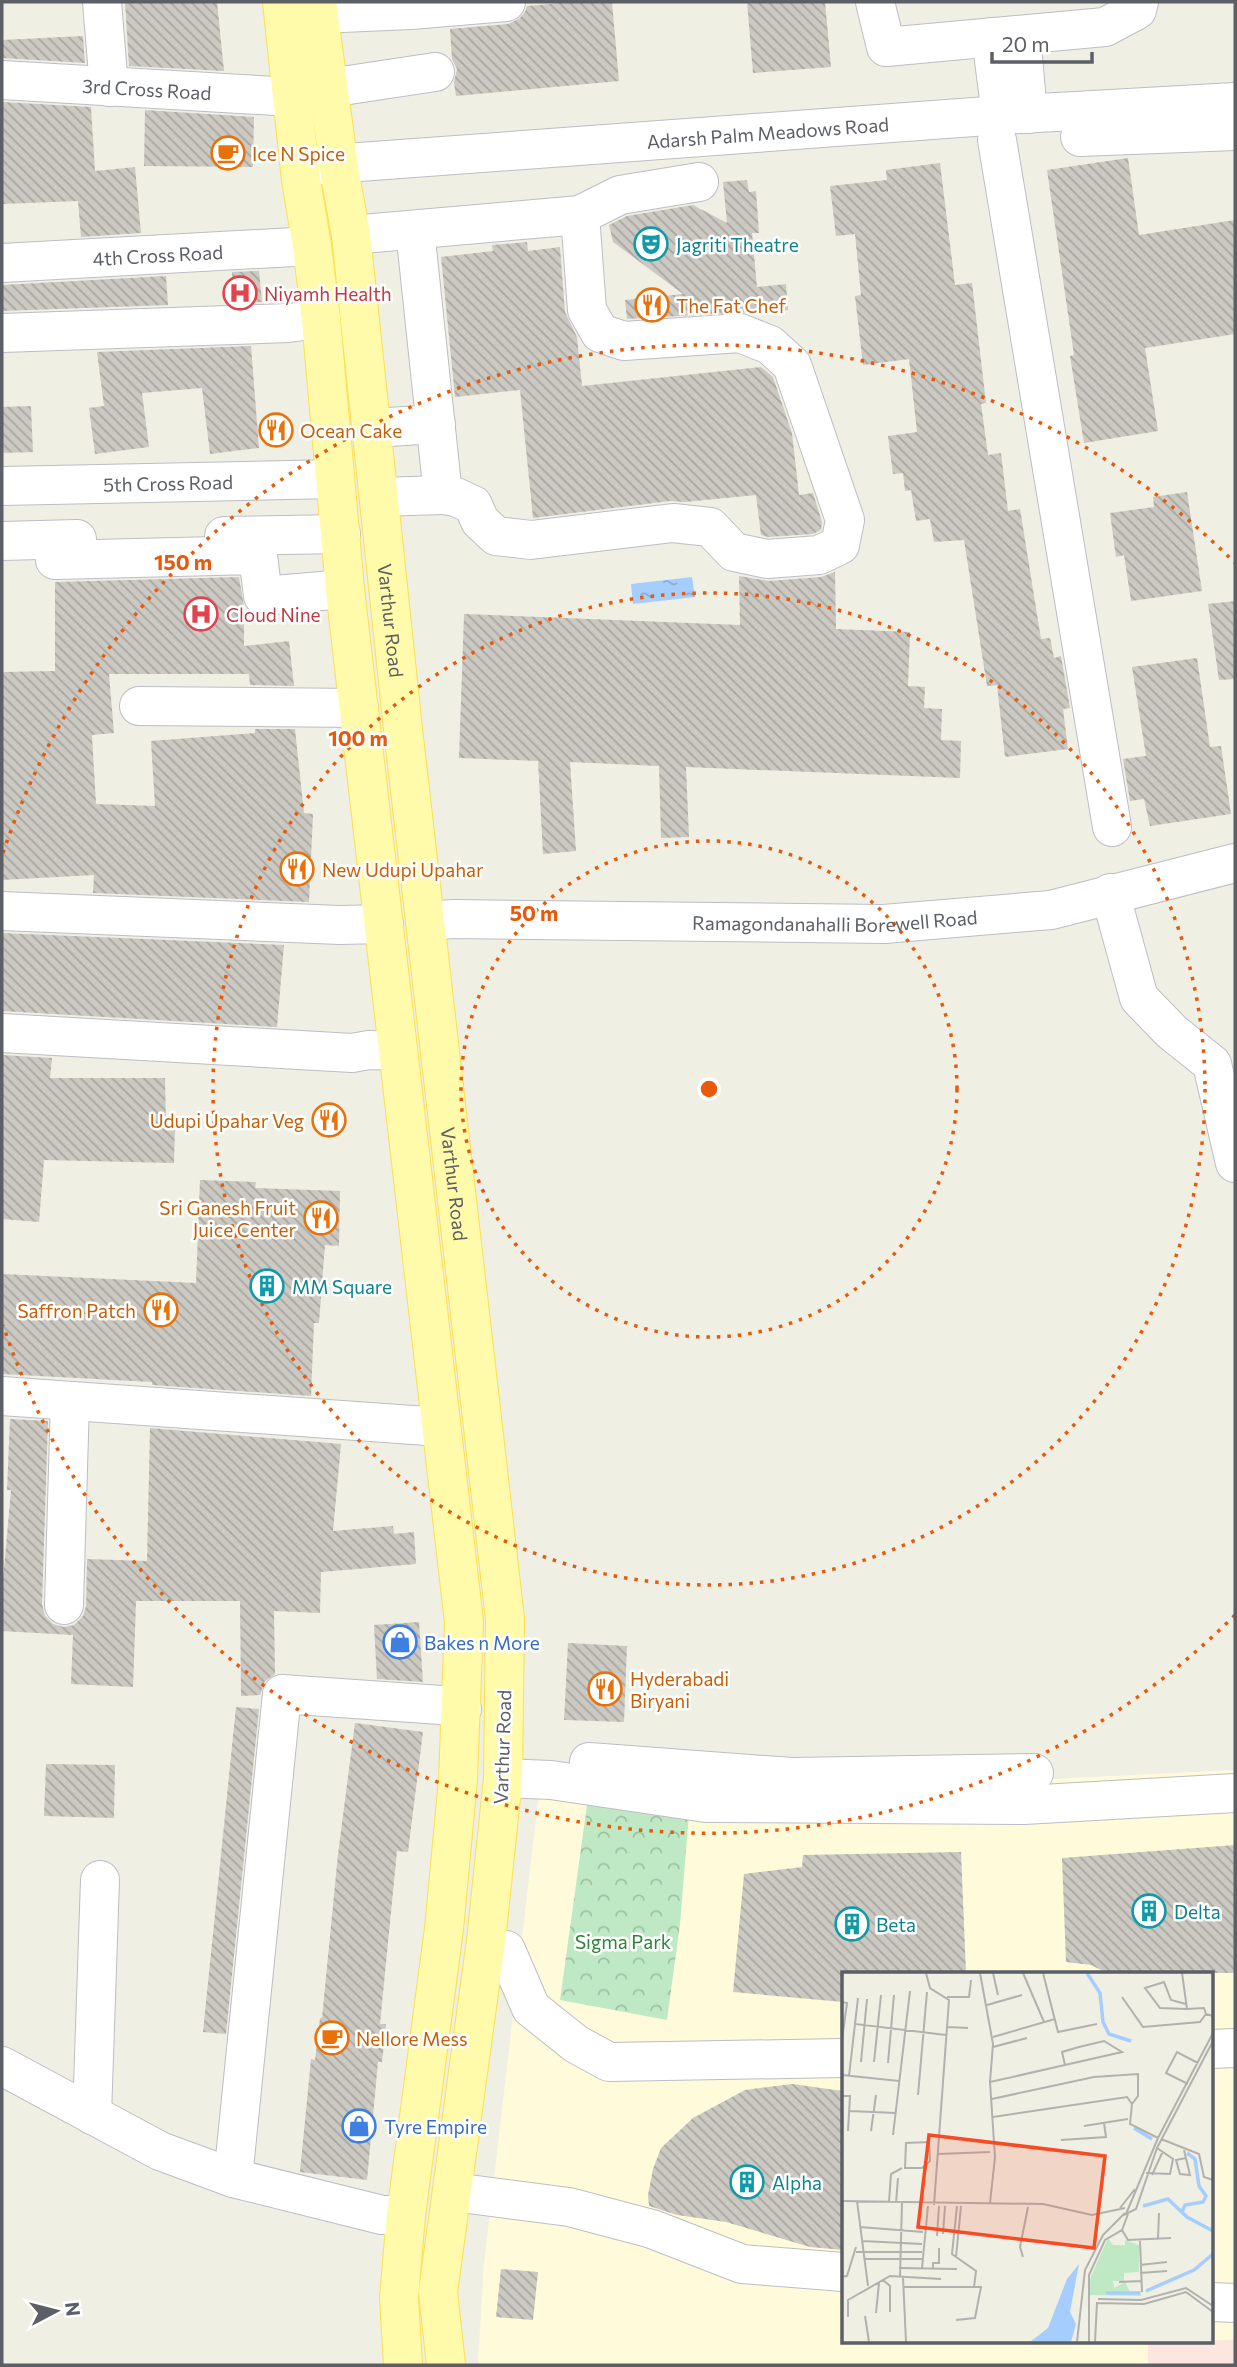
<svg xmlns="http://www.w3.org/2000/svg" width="1237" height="2367" font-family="Commissioner,sans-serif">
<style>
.commercial{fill:#fffbda}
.medical{fill:#fde6e0}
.park{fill:url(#park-crowns)}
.water{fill:url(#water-ripples)}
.building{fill:url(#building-back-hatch)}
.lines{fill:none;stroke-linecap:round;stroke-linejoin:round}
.minor-casing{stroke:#bcbec4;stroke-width:40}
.major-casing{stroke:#fcdf51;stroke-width:40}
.minor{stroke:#fff;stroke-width:38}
.major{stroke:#fffbaa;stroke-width:38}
.ring{fill:none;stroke:#e8590c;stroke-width:3.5;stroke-dasharray:3.5 7}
.labels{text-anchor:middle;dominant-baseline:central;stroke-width:5;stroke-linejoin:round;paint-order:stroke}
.street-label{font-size:19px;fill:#5c5f66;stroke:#fff}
.food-label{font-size:19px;fill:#c56008;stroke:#fff;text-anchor:start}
.culture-label{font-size:19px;fill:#0d838f;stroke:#fff;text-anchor:start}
.health-label{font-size:19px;fill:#be3a42;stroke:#fff;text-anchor:start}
.shop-label{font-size:19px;fill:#366cbe;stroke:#fff;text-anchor:start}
.park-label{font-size:19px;fill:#2e843b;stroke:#fff}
.inset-river{fill:none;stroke:#a5ceff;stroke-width:3.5}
.inset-road{fill:none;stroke:#b1b1ae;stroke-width:2}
.view{fill:#f74b23;fill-opacity:0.15;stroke:#f74b23;stroke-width:3.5}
.inset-edge{fill:none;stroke:#5c5f66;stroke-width:3.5}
.centre{fill:#e8590c;stroke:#fff;stroke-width:3.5}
.ring-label{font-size:21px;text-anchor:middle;font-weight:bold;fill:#e8590c;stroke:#fff;stroke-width:5;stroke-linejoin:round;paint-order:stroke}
</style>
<defs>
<pattern id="park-crowns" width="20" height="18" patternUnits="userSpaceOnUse" patternTransform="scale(1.75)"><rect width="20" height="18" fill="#bfe9c4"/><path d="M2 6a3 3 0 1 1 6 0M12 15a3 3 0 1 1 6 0" fill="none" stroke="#9ec0a3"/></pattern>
<pattern id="water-ripples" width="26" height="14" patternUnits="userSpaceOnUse" patternTransform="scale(1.75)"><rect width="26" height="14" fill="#a5ceff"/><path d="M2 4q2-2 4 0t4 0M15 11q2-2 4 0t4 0" fill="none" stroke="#8aaad2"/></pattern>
<pattern id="building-back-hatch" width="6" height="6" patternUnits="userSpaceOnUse" patternTransform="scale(1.75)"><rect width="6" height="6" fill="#cbc9c1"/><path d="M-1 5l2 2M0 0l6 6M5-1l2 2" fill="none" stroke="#a8a6a1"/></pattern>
</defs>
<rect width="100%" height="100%" fill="#f0efe4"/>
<path class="commercial" d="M542,1767L970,1783L1235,1770V2340L1211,2341V1973H843V2341H1202L1148,2342V2365H480L478,2361L484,2264Z"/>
<path class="medical" d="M1235,2340V2365H1148V2342Z"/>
<path class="park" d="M587,1805L689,1814L680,1924L667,2020L560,2000Z"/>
<path class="water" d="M692,577L695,597L633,604L631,584Z"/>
<path class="building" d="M125,2H217L224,71L129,66Z
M572,2H612L619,81L456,96L454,82L457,69L452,59L450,29L508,24L519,19L525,12L527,6Z
M747,2H825L831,67L753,73Z
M83,36L85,63L2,58V40Z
M2,102L91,107L95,171L135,167L141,233L81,237L78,201L2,204Z
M145,110L254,117L253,167L144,166Z
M1128,158L1139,235L1235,220V334L1145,348L1158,431L1084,443L1070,356L1074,355L1047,170Z
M940,163L955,285L972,283L986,403L981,404L988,455L1001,453L1008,511L1020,509L1041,639L1050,638L1054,658L1061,656L1070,708L1063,709L1068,749L1005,757L997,685L987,686L964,540L934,542L930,519L916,521L911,490L905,491L903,473L893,474L888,436L917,432L909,359L863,365L855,296L861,295L855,234L836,236L830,186L887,180L886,170Z
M747,180L749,192L756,191L759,233H752L757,287L786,284L788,310L627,319L625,300L683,294L613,242L609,225L627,216L693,205L727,223L723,182Z
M527,242L528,251L560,247L565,312L577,337L582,386L761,367L773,377L792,433L799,495L813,493L822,522L821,530L813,534L768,537L761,535L756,495L685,502L670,501L533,518L520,390L455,397L441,257L493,251L492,245Z
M259,271L262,302L234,303L232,272Z
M166,276L168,305L2,311V285Z
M251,346L259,448L210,454L202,388L142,393L149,447L95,454L89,408L104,406L97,352Z
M31,406L33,452L2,453V407Z
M1187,492L1202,591L1131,601L1124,555L1116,557L1110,513L1154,507L1153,497Z
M835,572L836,629L910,632L908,686L925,687L924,708L942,709L941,740L961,741L960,778L686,767L689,837L661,838L659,766L570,762L576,851L543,854L538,761L459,758L464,614L740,625L739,576L769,581L821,577Z
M239,577L244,606V646L289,641L294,686L250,685L249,674H109L114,733L92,735L96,804L155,806L151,741L255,733V729H295L304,813L313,814L309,902L93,893L94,875L2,880V672L55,671V582Z
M1235,601V679L1219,680L1208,604Z
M1197,658L1210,747L1221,746L1231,814L1150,826L1144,799L1130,801L1123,759L1146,756L1132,667Z
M2,933L284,945L277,1027L2,1011Z
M2,1055L52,1058L50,1078H165L166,1126H175L174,1163L44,1160L39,1222L2,1219Z
M200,1180L256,1182L255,1188L340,1191L339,1246L325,1245L319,1323H314L311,1396L152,1385V1382L2,1374V1274L196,1283Z
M10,1419L48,1421L42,1604L45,1616L53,1624L64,1627L74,1625L83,1616L86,1606L87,1559L147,1561L150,1428L341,1444L333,1531L393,1526L394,1534L414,1532L416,1564L321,1572L320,1613L274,1611L275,1674L265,1681L260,1695L241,1696L240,1601H136L133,1687L71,1684L73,1635L2,1631V1591L11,1490H7Z
M419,1622L423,1682L377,1679L374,1625Z
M568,1643L627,1646L624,1722L564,1720Z
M236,1707L259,1709L226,2034L203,2032Z
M355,1723L423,1732L408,1852L397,1851L380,2024H386L382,2062H378L367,2180L300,2172L311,2059L315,2060L320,2018H322L338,1854Z
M46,1764L115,1765L114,1818L44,1816Z
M1235,1845V1973H1107L1091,1965L1066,1962L1062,1858Z
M961,1852L966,1973H843V2002L733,1992L744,1874L802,1867L803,1855Z
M792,2084L843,2091V2250L810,2247L726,2222L677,2215L649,2206L648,2195L653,2169L661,2148L693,2118L745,2090Z
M501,2269L538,2272L533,2320L496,2317Z"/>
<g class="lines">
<defs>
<g id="minor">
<path d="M102,2L109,87"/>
<path d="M875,2L886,47L1105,27L1137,10L1139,2"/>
<path d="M318,14L411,10L506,2"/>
<path d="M1021,35L1028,114"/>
<path d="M991,37L1001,115"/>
<path id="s1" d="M2,80L292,97"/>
<path d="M329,88L435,72"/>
<path d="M1080,137L1235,131"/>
<path d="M997,140L1112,827"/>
<path id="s2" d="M305,166L1001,115L1235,102"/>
<path d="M415,230L443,495L456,497L473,505L480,521L496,536L531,540L673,523L710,527L734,552L767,559L819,555L840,545L845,520L792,365L770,345L740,333L624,341L600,333L587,310L580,215"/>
<path d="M351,235L580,215L620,195L699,182"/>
<path id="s3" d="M2,263L312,246"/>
<path d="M2,333L288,323L321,319"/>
<path d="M373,428L436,424"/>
<path id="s4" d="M2,486L335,479"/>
<path d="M379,497L443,495"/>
<path d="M224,536L341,534"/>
<path d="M53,540L55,560L258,555L263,596L345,589"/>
<path d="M2,541L77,539"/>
<path d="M139,706L359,708"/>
<path d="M1110,893L1139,998L1172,1032L1212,1064L1235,1163"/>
<path d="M2,911L340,925L384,924"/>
<path id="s5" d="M425,921L454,919L884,924L1051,910L1235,863"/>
<path d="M2,1033L352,1053L369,1050L398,1051"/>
<path d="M2,1396L441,1427"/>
<path d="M64,1605L70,1401"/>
<path d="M589,1762L792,1777L1034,1773"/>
<path d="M503,1778L551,1780L706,1803L1024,1805L1235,1793"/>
<path d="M506,1950L531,2008L576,2044L609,2062L843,2058"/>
<path d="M1211,2049L1235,2048"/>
<path d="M2,2066L160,2151L233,2178L382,2215H406"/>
<path d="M92,2115L100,1880"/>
<path d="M233,2178L282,1694L441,1705L462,1709"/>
<path d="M453,2192L569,2207L652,2229L742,2264L843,2272"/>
<path d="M1211,2302L1235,2303"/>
</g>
<g id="major">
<path d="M282,2L301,180L312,246L321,319L345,589L464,1622L458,1780L444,1929L406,2215L399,2298L403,2365"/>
<path id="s6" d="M317,2L340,175L351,235L403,729L505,1619L503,1778L486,1941L438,2292L446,2365"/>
</g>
</defs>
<use href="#minor" class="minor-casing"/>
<use href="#major" class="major-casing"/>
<use href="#minor" class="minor"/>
<use href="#major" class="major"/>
</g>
<g class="ring">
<circle cx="709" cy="1089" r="248"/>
<circle cx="709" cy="1089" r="496"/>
<path d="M1235 1615A744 744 0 0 1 3 1325M3 853A744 744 0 0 1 1235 563"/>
</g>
<defs>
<symbol id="cafe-ring" viewBox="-11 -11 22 22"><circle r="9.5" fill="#fff" stroke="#e8710a" stroke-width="1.5"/><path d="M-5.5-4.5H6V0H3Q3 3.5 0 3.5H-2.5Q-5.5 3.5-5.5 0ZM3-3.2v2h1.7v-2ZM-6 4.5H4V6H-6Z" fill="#e8710a"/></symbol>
<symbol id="theatre-ring" viewBox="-11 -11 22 22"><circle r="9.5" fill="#fff" stroke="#0f9aa8" stroke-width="1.5"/><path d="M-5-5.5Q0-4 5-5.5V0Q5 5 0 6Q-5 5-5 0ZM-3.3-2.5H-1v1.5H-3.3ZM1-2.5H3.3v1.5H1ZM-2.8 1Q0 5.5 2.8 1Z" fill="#0f9aa8"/></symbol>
<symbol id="hospital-ring" viewBox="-11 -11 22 22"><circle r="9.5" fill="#fff" stroke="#e0444e" stroke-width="1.5"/><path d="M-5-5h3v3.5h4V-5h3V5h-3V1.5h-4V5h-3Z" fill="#e0444e"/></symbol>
<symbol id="restaurant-ring" viewBox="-11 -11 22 22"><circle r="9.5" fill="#fff" stroke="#e8710a" stroke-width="1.5"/><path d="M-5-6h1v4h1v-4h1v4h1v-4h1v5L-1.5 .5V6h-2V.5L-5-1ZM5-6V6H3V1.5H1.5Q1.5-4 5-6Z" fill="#e8710a"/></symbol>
<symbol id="building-ring" viewBox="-11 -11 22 22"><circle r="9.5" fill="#fff" stroke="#0f9aa8" stroke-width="1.5"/><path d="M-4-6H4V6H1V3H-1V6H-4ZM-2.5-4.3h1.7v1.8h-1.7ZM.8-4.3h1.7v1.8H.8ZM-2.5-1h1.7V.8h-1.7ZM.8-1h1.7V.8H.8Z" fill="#0f9aa8"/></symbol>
<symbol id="shop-ring" viewBox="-11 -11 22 22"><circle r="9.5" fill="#fff" stroke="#3f7fe0" stroke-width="1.5"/><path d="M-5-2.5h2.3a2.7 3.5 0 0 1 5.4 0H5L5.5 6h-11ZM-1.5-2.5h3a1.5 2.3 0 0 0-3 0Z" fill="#3f7fe0"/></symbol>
</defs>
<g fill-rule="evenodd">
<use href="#cafe-ring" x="209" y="134" width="38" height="38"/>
<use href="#theatre-ring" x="632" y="225" width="38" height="38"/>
<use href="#hospital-ring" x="221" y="274" width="38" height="38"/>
<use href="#restaurant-ring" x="633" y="286" width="38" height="38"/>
<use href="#restaurant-ring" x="257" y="411" width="38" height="38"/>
<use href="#hospital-ring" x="182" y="595" width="38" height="38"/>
<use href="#restaurant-ring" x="278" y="850" width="38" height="38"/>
<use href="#restaurant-ring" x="310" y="1101" width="38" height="38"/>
<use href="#restaurant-ring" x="302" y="1199" width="38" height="38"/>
<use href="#building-ring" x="248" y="1267" width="38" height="38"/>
<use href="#restaurant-ring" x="142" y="1291" width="38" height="38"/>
<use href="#shop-ring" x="381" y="1623" width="38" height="38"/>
<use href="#restaurant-ring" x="586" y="1670" width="38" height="38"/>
<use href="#building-ring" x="1130" y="1892" width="38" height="38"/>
<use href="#building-ring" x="833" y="1905" width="38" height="38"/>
<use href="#cafe-ring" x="313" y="2019" width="38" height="38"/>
<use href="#shop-ring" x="340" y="2107" width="38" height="38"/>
<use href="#building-ring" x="728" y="2163" width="38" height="38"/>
</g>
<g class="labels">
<g class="street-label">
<text stroke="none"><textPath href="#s1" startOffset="145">3rd Cross Road</textPath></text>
<text stroke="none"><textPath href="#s2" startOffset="464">Adarsh Palm Meadows Road</textPath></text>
<text stroke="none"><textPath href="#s3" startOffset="156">4th Cross Road</textPath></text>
<text stroke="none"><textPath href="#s4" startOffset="166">5th Cross Road</textPath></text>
<text stroke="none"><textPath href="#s6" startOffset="623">Varthur Road</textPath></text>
<text stroke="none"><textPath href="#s5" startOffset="410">Ramagondanahalli Borewell Road</textPath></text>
<text stroke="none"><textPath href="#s6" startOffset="1190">Varthur Road</textPath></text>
<text transform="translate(502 1747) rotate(-88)">Varthur Road</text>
</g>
<g class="food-label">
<text x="252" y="153">Ice N Spice</text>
<text x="676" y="305">The Fat Chef</text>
<text x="300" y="430">Ocean Cake</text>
<text x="322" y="869">New Udupi Upahar</text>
<text x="304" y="1120" text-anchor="end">Udupi Upahar Veg</text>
<text x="296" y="1207" text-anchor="end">Sri Ganesh Fruit<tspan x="296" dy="22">Juice Center</tspan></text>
<text x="136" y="1310" text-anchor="end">Saffron Patch</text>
<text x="630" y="1678">Hyderabadi<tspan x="630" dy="22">Biryani</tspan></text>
<text x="356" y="2038">Nellore Mess</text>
</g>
<g class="culture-label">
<text x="676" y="244">Jagriti Theatre</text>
<text x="292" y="1286">MM Square</text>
<text x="1174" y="1911">Delta</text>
<text x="876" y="1924">Beta</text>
<text x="772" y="2182">Alpha</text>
</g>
<g class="health-label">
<text x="264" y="293">Niyamh Health</text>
<text x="226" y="614">Cloud Nine</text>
</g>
<g class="shop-label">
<text x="424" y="1642">Bakes n More</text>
<text x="384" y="2126">Tyre Empire</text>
</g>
<g class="park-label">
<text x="623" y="1941">Sigma Park</text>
</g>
</g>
<g transform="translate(842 1972)">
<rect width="371" height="371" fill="#f0efe4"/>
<path d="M266,266L271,273H283V268L297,273V300L282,301V309H271L272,316L283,310L288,320L299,319V324L248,323V307Z" fill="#bfe9c4"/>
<path d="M237,292L228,340L234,352L229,370H188L206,356L225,307Z" fill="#a5ceff"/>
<path class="inset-river" d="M245,1L258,21L261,50L267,62L289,69M292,156L310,167M301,234L326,227L345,245L371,259M340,240L343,233L361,230L364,224L357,214L353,187L345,181M304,319L352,298L371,282M264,321H298"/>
<path class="inset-road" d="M84,1L88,16L107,28L92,233M138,1L151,72L148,110L153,185L148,231M151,1L156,23M181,1L202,50M201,1L216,60L255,52M340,1L345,37L362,36L364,42L371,44M105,25H127L129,8M280,25L301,55L358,50L364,42M16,26L13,52L104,63M0,30L5,31L0,68M344,32L329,28L322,10L303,16L318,36L345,37M145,33L180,23M105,55L126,56M371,61L316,166L284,242L294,237L315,176L371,69M151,65L213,47M151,75L185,66M19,90L25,27M32,90L39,23M46,91L52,23M0,103L57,109M7,104L13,52M148,110L223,93L280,80L262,69L237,75L220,80L223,93M346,112L324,101L335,80L356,91M76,123L85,20M0,124H8L6,159M150,127L252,105L296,102V124L290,132M7,139L54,141M151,145L285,125L290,132L288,152L316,166M242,154L286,147M29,159L34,123M51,163L68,19M319,167L357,182L362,205L371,208M219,168L264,165L262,151M87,170L88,189L80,196H63L64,171ZM342,178L348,203L338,202L334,188L344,186M96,182L148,180M304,201L328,202L331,187L315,176M310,203L321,179M0,229L201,232L250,243L283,236M15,229L26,314M47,230L49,202L60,196M54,231L56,206M80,231L81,208M115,234L110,282L134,299L132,315M278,236L293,217M18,255L81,260M280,258L286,268L329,266M101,262L103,234M95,264L97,234M316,266L317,241M20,269L80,272M298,269L300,320M14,280H80M114,285L119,234M181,285L178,275L186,235M22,287H80M298,293L325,290M57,296L115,297M80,296L86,234M91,296V291H97V276M298,301L325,299M0,305L5,304L14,275M58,305L60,231M61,305L64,370M41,308L48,314V340M277,310L299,309M62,315H139L133,346L114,348M256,327L299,328L344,316L371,334M255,331L302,332L344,320L371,340M34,341L37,311M23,344L27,370M6,345V328L48,304L99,307M235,370L243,298L261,263L283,241M247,370V303L263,268L280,258L286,242M253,370L255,330"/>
<path class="view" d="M87,163L263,184L252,276L76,255Z"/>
<rect width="371" height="371" class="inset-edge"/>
</g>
<circle cx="709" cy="1089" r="10" class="centre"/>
<g class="ring-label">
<text x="183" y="570">150 m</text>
<text x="358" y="746">100 m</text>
<text x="534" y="921">50 m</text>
</g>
<rect width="1237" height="2367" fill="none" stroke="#5c5f66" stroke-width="7"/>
<g transform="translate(56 2311) rotate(83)" stroke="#ffffff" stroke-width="5" paint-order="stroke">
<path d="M0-5L12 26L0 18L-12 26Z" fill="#5c5f66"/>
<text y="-10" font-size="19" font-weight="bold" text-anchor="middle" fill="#5c5f66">N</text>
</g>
<path d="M992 52v10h100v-10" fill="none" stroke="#5c5f66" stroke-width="3.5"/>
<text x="1002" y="52" font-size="21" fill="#5c5f66" stroke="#ffffff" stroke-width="5" paint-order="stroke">20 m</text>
</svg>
